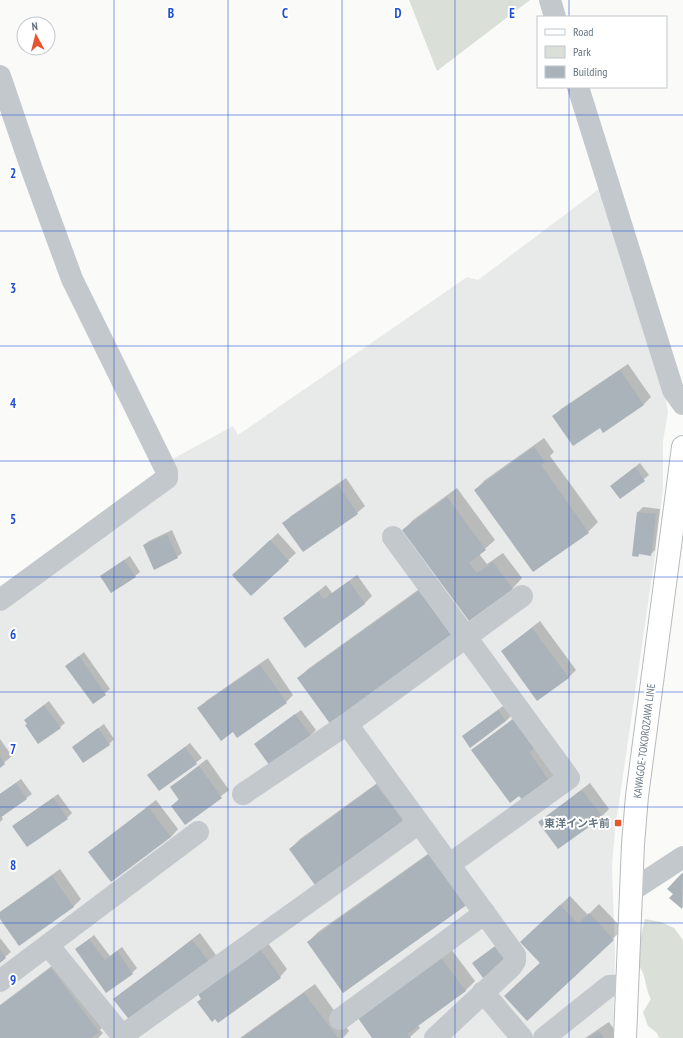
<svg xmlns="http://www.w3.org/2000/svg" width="683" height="1038" font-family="'PT Sans Narrow','Noto Sans JP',sans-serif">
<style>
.built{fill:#e8e9e9}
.green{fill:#dadfd7}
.shadow{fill:#0003}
.building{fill:#aab3b9}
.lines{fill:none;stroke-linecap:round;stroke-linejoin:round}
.major-casing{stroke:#b5babe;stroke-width:24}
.minor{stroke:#c3c8cc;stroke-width:22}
.major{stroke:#fff;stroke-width:22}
.grid{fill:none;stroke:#1d4ed8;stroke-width:1;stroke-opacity:0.55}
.poi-dot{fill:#e4572e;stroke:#fff;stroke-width:1.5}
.labels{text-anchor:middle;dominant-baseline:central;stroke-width:4;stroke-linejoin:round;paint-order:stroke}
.street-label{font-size:11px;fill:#657683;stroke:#fff}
.poi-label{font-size:11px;font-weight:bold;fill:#657683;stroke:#fff;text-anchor:end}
.grid-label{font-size:13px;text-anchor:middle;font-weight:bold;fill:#1d4ed8;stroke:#fff;stroke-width:4;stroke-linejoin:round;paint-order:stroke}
</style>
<rect width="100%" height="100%" fill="#fafaf8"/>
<path class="built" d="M603,186L663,378L668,413L663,441V489L655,556L615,830L612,866L615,956L613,1038H0V610L169,461L233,426L238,435L467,277L478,280Z"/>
<path class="green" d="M409,0H530L437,71Z
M645,919L661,922L674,928L683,940V1038H659L657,1033L648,1026L643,1012L651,999C646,990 646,982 643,973C641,969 638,965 638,962C637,955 643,926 645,919Z"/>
<path class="shadow" d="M628,364L651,397L644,404L600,426L554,416L561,409Z
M544,438L554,452L550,456L598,522L588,532L534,571L475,490L485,480Z
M640,463L649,475L620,498L611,486Z
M346,478L365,506L357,513L303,551L284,523L291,516Z
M457,488L495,540L479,554L487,564L503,553L522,578L513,588L470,620L403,530L413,520Z
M643,507L660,509L655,550L650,555L640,553L638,556V512Z
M172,530L182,553L177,557L144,545L149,541Z
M278,533L296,553L251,594L241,568Z
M130,556L140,572L135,576H101Z
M357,575L372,596L365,603L305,647L284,618L326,585L332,593Z
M429,582L462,628L331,724L298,678L308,669Z
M540,621L576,670L568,678L502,651Z
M84,652L110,689L93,703L67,666Z
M268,658L293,695L286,702L233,731L199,708L206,701Z
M49,701L65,723L60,727L28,723L25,720Z
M503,706L511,716L506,721L468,732Z
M301,710L316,730L311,735L255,744Z
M523,711L557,774L550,781L472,750Z
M104,724L114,739L109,744L73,747Z
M0,739L12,756L0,766Z
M190,743L202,758L159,790L148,775Z
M207,759L229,790L185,824L172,806L180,798L171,787Z
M387,776L412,810L403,820L316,884L290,849L300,839Z
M21,779L32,794L1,816L3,819L0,822V794Z
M590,783L609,809L602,816L539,822Z
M58,794L72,813L67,818L13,826Z
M156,800L178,829L171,837L89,852Z
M442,844L477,893L308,942L318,932Z
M60,869L81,899L74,906L19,944L0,917V912Z
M683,873V907L682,908L671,898L674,894L669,889Z
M570,896L588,915L599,904L623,929L528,1020L515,986L541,962L531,932Z
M200,933L216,955L209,962L115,999Z
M94,935L110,956L122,947L137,968L132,973L76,950Z
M0,938L11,952L0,961Z
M268,943L287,969L280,977L198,1002Z
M499,943L509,956L504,961L473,963Z
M451,949L475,981L465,991L418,1025L420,1028L409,1038H373L359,1018Z
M61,959L108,1021L100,1030L103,1033L98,1038H0V1005Z
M315,984L349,1031L343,1038H240Z
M609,1022L620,1038H585Z"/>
<path class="building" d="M620,370L644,405L603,433L600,428L573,446L552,416Z
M534,447L545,462L541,465L589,533L533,572L474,490Z
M635,467L645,481L620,499L610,486Z
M338,485L358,514L303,552L282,523Z
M447,497L486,550L469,563L477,573L493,562L513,589L469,621L402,530Z
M637,512L656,514L651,556L639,554L638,557L632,556Z
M167,534L178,558L154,570L143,545Z
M270,540L289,561L251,596L232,575Z
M124,560L136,577L111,593L100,576Z
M349,581L365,604L305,648L283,618L318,592L324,599Z
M419,591L453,638L331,725L297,678Z
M532,628L569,678L537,701L501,651Z
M79,656L106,695L93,704L65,666Z
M260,665L287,703L237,738L233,732L221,741L197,708Z
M44,705L61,728L38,744L25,725L27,724L24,720Z
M498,710L506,721L470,748L462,736Z
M295,714L311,736L270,766L254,744Z
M515,718L536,747L529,752L550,782L523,801L519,796L510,803L471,750Z
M98,728L110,745L83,763L72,747Z
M185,747L197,764L159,791L147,775Z
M0,757L5,764L0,768Z
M199,766L222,798L185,825L171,806L179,800L170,787Z
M16,783L27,799L0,818V794Z
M376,785L403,821L315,885L289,849Z
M582,790L603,817L558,849L538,822Z
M53,798L68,819L27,847L12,826Z
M148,807L171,837L111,882L88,852Z
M431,853L468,904L343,993L307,942Z
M682,873L683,874L682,909L669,898L673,894L667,889Z
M52,876L74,907L19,946L0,919V912Z
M560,905L578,924L589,913L614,940L527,1021L504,996L540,963L520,942Z
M89,939L105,960L117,951L133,974L106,993L75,949Z
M192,940L210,963L131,1022L113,999Z
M494,947L505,961L483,978L472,963Z
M0,949L6,958L0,963Z
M260,949L281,978L218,1023L215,1019L212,1022L197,1002L201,999L198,994Z
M441,958L466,991L407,1034L411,1038H372L358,1018Z
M51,968L99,1032L91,1038H0V1006Z
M304,993L338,1038H242Z
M599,1031L604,1038H588Z"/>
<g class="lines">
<defs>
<path id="major" d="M625,1038L633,844L637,796L683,447"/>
</defs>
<use href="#major" class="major-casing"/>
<path class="minor" d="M550,0L555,17
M0,76L32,170L72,279L167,472V478L0,600
M578,87L673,390L683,404
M393,537L569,778L450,864
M347,724L515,955V961L511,967L435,1038
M243,794L347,724L522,596
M631,891L683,857
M48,945L124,1038
M0,981L198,832
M483,992L522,1038
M340,1019L485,913
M122,1036L419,823
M544,1038L609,986L627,985"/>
<use href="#major" class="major"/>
</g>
<path class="grid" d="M114,0V1038M228,0V1038M342,0V1038M455,0V1038M569,0V17M569,87V1038M0,115H683M0,231H683M0,346H683M0,461H683M0,577H683M0,692H683M0,807H683M0,923H683"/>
<rect class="poi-dot" x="614" y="819" width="8" height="8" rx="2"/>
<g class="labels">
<g class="street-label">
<text transform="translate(644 741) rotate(-83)">KAWAGOE-TOKOROZAWA LINE</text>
</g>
<g class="poi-label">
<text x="610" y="823">東洋インキ前</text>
</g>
</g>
<g class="grid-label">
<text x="171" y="18">B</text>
<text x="285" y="18">C</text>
<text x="398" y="18">D</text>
<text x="512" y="18">E</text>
<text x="13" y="178">2</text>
<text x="13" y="293">3</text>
<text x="13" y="408">4</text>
<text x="13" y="524">5</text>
<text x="13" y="639">6</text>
<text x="13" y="754">7</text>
<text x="13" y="870">8</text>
<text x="13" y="985">9</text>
</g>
<rect x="537" y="16" width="130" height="72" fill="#ffffff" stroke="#c1c8cd"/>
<rect x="545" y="29" width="20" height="6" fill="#ffffff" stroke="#c1c8cd"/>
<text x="573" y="36" font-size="12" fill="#657683">Road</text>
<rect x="545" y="46" width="20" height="12" fill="#dadfd7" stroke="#c1c8cd"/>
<text x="573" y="56" font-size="12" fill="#657683">Park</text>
<rect x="545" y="66" width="20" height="12" fill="#aab3b9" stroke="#c1c8cd"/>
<text x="573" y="76" font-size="12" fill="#657683">Building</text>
<g transform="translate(36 36) rotate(353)"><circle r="19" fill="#ffffff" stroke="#c1c8cd"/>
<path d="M0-3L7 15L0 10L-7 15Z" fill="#e4572e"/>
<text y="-6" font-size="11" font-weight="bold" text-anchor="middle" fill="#657683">N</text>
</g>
</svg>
